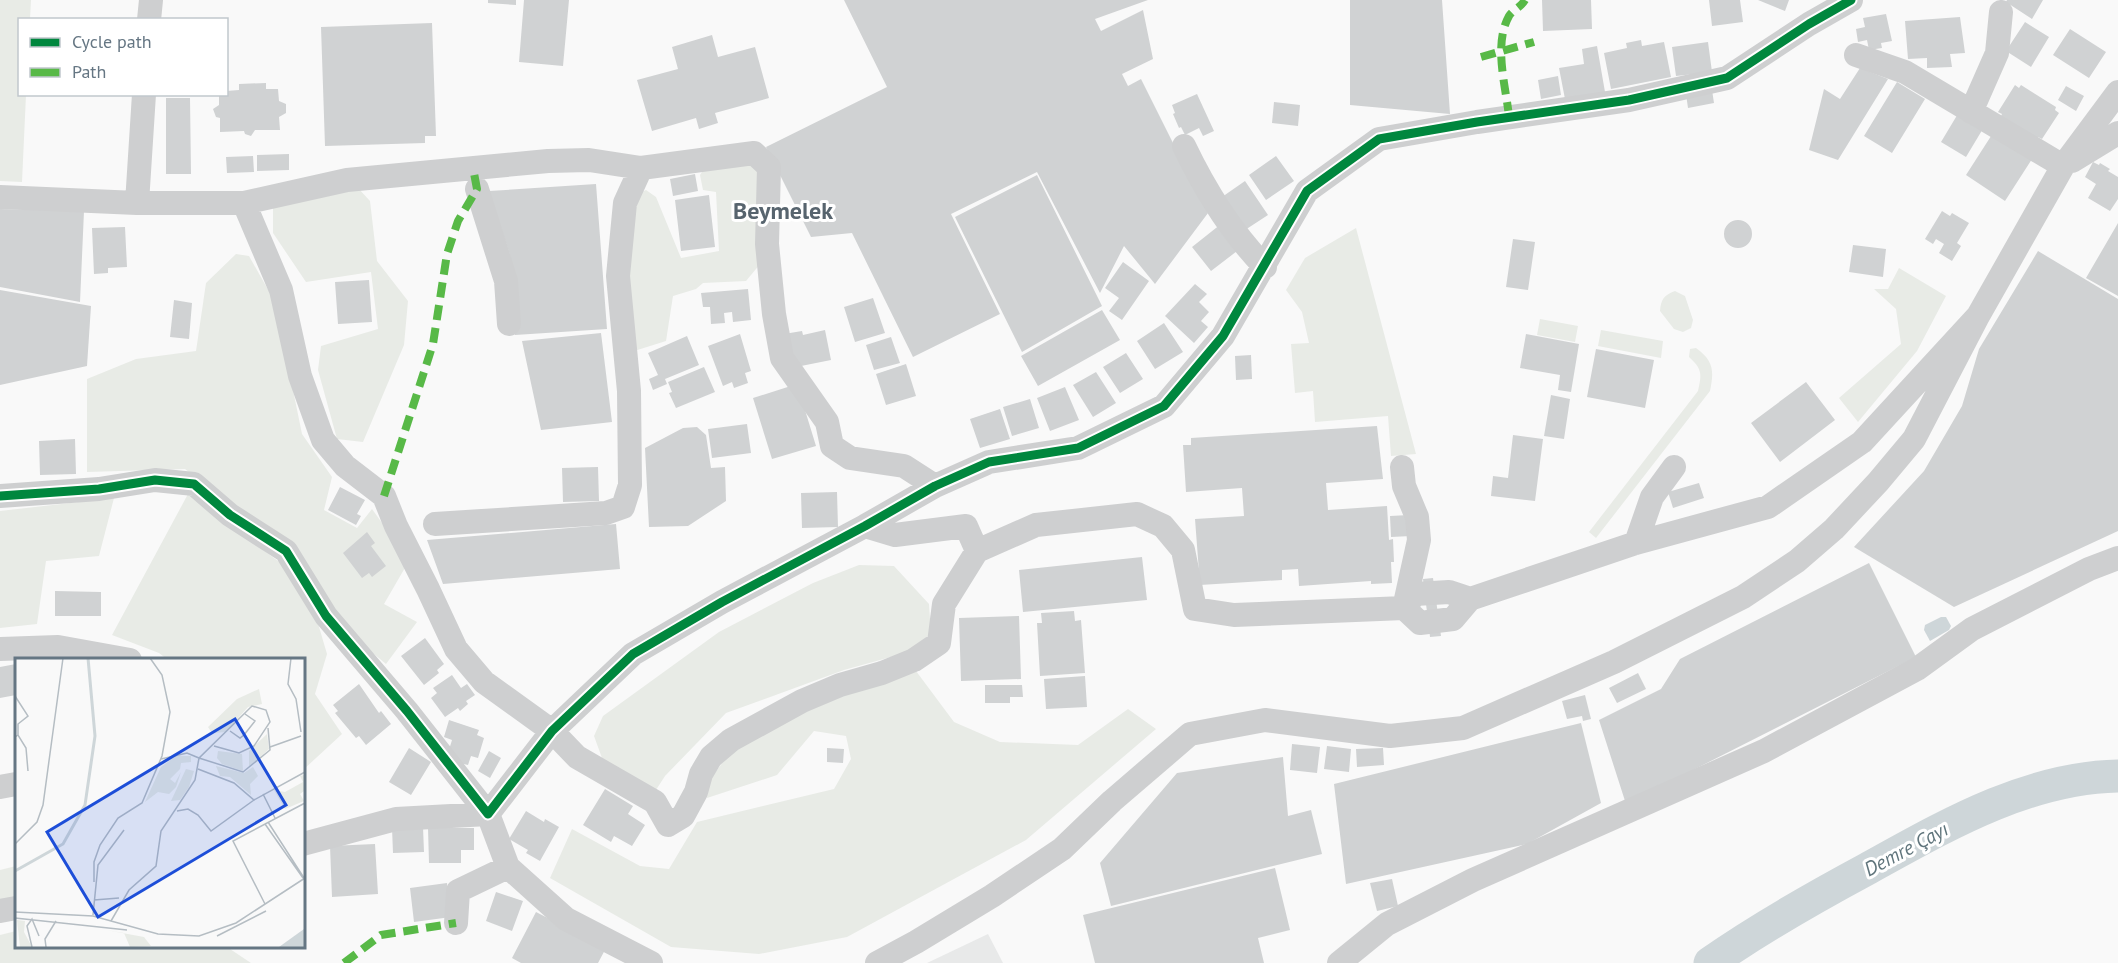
<svg xmlns="http://www.w3.org/2000/svg" width="2118" height="963" font-family="'PT Sans',sans-serif">
<style>
.built{fill:#e8e9e9}
.green{fill:#e8ebe6}
.water{fill:#ced6d9}
.lines{fill:none;stroke-linecap:round;stroke-linejoin:round}
.river{stroke:#ced6d9;stroke-width:33}
.building{fill:#d0d2d3}
.minor{stroke:#cecfd0;stroke-width:24}
.quiet{stroke:#58b947;stroke-width:8;stroke-dasharray:15 8;stroke-linecap:butt}
.cycleway-casing{stroke:#fff;stroke-width:13}
.cycleway{stroke:#00873e;stroke-width:9}
.labels{text-anchor:middle;dominant-baseline:central;stroke-width:6;stroke-linejoin:round;paint-order:stroke}
.water-label{font-size:20px;font-style:italic;fill:#60757c;stroke:#fff}
.district-label{font-size:24px;font-weight:bold;fill:#57646e;stroke:#fff}
.inset-river{fill:none;stroke:#ced6d9;stroke-width:3}
.inset-road{fill:none;stroke:#b5bdc3;stroke-width:1.5}
.view{fill:#1d4ed8;fill-opacity:0.15;stroke:#1d4ed8;stroke-width:3}
.inset-edge{fill:none;stroke:#657683;stroke-width:3}
</style>
<rect width="100%" height="100%" fill="#f9f9f9"/>
<path class="built" d="M988,934L1003,963H927Z"/>
<path class="green" d="M0,0H31L30,19L20,20V94L26,95L22,182L0,181Z
M756,165L763,179L761,263L746,281L703,283L696,289L673,296L666,341L631,352L623,288L637,194L646,190L656,197L681,258L719,251L716,192L703,190L700,175L704,169Z
M358,188L370,201L377,261L408,301L404,345L363,442L337,439L318,370L321,346L378,329L371,272L306,282L273,233V205Z
M1356,228L1416,454L1391,456L1388,416L1315,422L1313,391L1295,393L1291,344L1309,343L1302,312L1286,290L1305,258Z
M236,254L249,256L275,302L302,434L332,477L324,510L357,528L372,509L395,541L406,566L384,604L417,622L386,664L342,627L249,518L185,469L87,472V379L136,359L196,351L206,283Z
M1899,268L1946,296L1917,351L1858,422L1839,398L1901,344L1896,309L1874,289H1888Z
M1675,291L1685,296L1693,320L1691,328L1683,332L1674,329L1660,311C1661,299 1664,295 1675,291Z
M1540,319L1578,326L1575,342L1537,335Z
M1601,330L1663,341L1661,358L1598,346Z
M1696,348C1714,361 1714,371 1710,391L1596,538L1589,532L1698,391C1702,373 1702,369 1689,357L1690,349Z
M188,494L282,564L317,620L327,654L315,694L342,734L303,770V660H168L159,653L112,635Z
M114,498L99,556L46,561L37,624L0,628V511Z
M859,565L894,566L929,604L931,634L909,652L844,670L726,713L665,776L654,793L602,758L594,736L603,716L719,632L813,583Z
M916,671L954,722L1000,742L1078,745L1128,709L1156,729L1026,840L847,937L759,954L671,947L550,878L572,829L640,866L669,869L697,822L834,789L851,759L846,736L814,731L777,775L707,798L709,781L731,751L826,699Z
M16,866V902L0,906V870Z
M16,931V946L227,947L251,963H0V935Z"/>
<path class="water" d="M1941,617H1946L1951,626L1949,630L1930,641L1924,630L1925,625Z"/>
<g class="lines">
<path class="river" d="M1710,963C1760,928 1813,898 1867,869C1945,826 2026,778 2118,776"/>
</g>
<path class="building" d="M488,0H516V5L488,3Z
M524,0H569L563,66L519,62Z
M844,0H1148L1095,19L1101,31L1143,10L1153,59L1122,74L1128,86L1141,79L1208,213L1155,284L1124,246L1100,293L1037,172L951,214L1000,314L913,357L852,233L811,237L766,147L887,87Z
M1350,0H1442L1450,114L1350,105Z
M1542,0H1591L1592,29L1543,31Z
M1709,0H1740L1743,22L1712,26Z
M1758,0H1789L1785,11Z
M2007,0H2043L2032,19L2006,2Z
M1886,14L1892,41L1881,43L1882,48L1869,50L1867,40L1858,42L1856,29L1865,27L1863,18Z
M1960,17L1965,53L1950,54L1952,67L1927,68V58L1908,59L1905,21Z
M2025,22L2049,37L2031,67L2006,51Z
M432,23L436,136H425V143L325,146L321,27Z
M2070,29L2106,52L2089,78L2053,55Z
M712,35L718,57L755,47L769,98L715,113L718,123L699,129L696,118L652,131L637,80L678,69L672,47Z
M1641,40L1642,46L1664,42L1671,77L1611,89L1604,53L1627,48L1626,43Z
M1708,42L1712,72L1676,76L1672,47Z
M1597,46L1605,92L1565,99L1559,68L1584,64L1582,49Z
M1860,68L1888,79L1838,160L1809,150L1824,89L1840,99Z
M1558,76L1561,95L1541,99L1538,80Z
M1897,82L1925,99L1892,153L1864,136Z
M266,83V89H278L279,101L286,104V113L279,117L280,130H255L251,136L245,134L244,131L220,132V118L216,117L213,109L219,105V94H226V91L239,90V84Z
M2015,85L2019,88L2021,85L2056,107L2055,110L2059,113L2042,139L2038,137L2036,140L2000,118L2002,114L1998,112Z
M2066,86L2084,96L2076,111L2058,100Z
M1712,90L1714,103L1688,108L1686,94Z
M1197,94L1214,131L1203,136L1199,128L1185,135L1181,127L1179,128L1173,114L1175,113L1172,105Z
M166,98H190L191,174H166Z
M1274,102L1300,105L1298,126L1272,123Z
M1959,112L1984,127L1966,157L1941,142Z
M1993,133L2032,159L2005,201L1966,175Z
M289,154V170L257,171V155Z
M253,156L254,172L227,173L226,157Z
M1276,156L1294,181L1266,200L1249,175Z
M2093,162L2099,165L2100,163L2110,169L2108,171L2118,177V199L2110,211L2088,198L2096,184L2085,177Z
M695,174L698,191L673,196L670,179Z
M1037,175L1102,306L1022,352L955,217Z
M1245,181L1268,215L1245,230L1222,197Z
M596,184L607,329L515,335L510,255L489,191Z
M709,195L715,247L681,251L675,200Z
M0,209L84,211L80,302L0,287Z
M1942,211L1950,216L1952,213L1969,223L1957,243L1961,246L1952,261L1939,253L1944,244L1936,239L1933,244L1925,239Z
M1724 234a14 14 0 1 1 28 0a14 14 0 1 1-28 0Z
M2118,223V296L2086,278Z
M1221,224L1241,248L1211,271L1192,247Z
M125,227L127,267L108,268V273L94,274L92,228Z
M1513,239L1535,242L1528,290L1506,287Z
M1853,245L1886,249L1883,277L1849,272Z
M2038,251L2118,299V531L1954,607L1854,547L1924,471L1962,406L1979,349Z
M1123,262L1149,281L1122,320L1109,311L1119,298L1105,288Z
M369,280L372,322L338,324L335,282Z
M1195,284L1207,294L1199,302L1209,312L1201,321L1208,327L1194,343L1165,316Z
M748,289L751,320L733,322L732,312L724,313L725,323L711,324L710,307H703L701,293Z
M0,290L91,306L87,366L0,385Z
M873,298L885,333L855,342L844,307Z
M174,300L192,303L189,339L170,337Z
M1102,310L1120,340L1038,386L1021,356Z
M1164,323L1183,352L1155,369L1137,341Z
M825,330L831,360L791,368L784,334L802,331L803,335Z
M601,333L612,422L541,430L522,341Z
M740,334L751,371L745,373L748,383L734,388L732,382L723,386L708,346Z
M1526,334L1579,344L1571,392L1558,390L1560,375L1520,368Z
M687,336L699,365L665,379L667,384L653,390L649,379L658,375L648,353Z
M891,337L900,363L874,370L866,345Z
M1596,349L1654,360L1645,408L1587,397Z
M1126,353L1143,379L1120,393L1103,367Z
M1251,355L1252,379L1236,380L1235,356Z
M906,364L916,396L886,405L876,374Z
M704,367L715,392L676,408L669,393L672,392L668,382Z
M1096,372L1116,403L1093,417L1073,385Z
M1806,382L1835,420L1780,462L1751,423Z
M797,384L816,446L772,459L753,398Z
M1065,387L1079,420L1050,431L1037,398Z
M1551,395L1570,399L1564,439L1544,436Z
M1030,399L1039,428L1012,436L1003,407Z
M1000,409L1010,439L980,448L970,419Z
M747,424L751,453L712,458L708,429Z
M1377,426L1383,479L1326,483L1328,510L1387,506L1389,540L1393,539L1394,562H1391L1392,583L1371,584V581L1299,586L1298,569L1282,570V580L1200,585L1195,519L1244,516L1242,488L1186,492L1183,445H1191V438Z
M697,427L706,435L711,468L725,467L726,501L688,526L649,527L645,448L683,428Z
M1513,435L1543,439L1535,501L1491,496L1493,476L1508,478Z
M75,439L76,474L40,475L39,441Z
M598,467L599,501L563,502L562,468Z
M1699,483L1704,498L1673,508L1668,492Z
M340,487L365,500L357,514L361,516L356,525L328,510Z
M837,492L838,527L802,528L801,493Z
M1409,515L1411,536L1391,537L1390,516Z
M616,524L620,569L443,584L427,540Z
M367,532L375,543L371,546L386,566L372,577L369,573L362,578L343,553Z
M1142,557L1147,600L1023,612L1019,570Z
M1869,563L1916,657L1626,804L1599,720L1661,689L1680,659Z
M1433,578L1441,636L1430,637L1423,579Z
M55,591L101,592V616H55Z
M1074,611L1075,621L1081,620L1085,673L1040,676L1037,623H1042L1041,613Z
M1019,616L1021,679L961,681L959,618Z
M425,638L444,664L437,670L439,673L424,685L401,656Z
M16,664V695L0,698V667Z
M1638,673L1646,689L1617,703L1609,688Z
M452,675L461,688L467,684L475,695L466,701L468,704L460,711L458,708L445,717L431,698L437,693L433,688Z
M1085,676L1087,707L1046,709L1044,679Z
M359,684L379,713L381,711L391,724L366,745L359,736L356,738L335,713L338,711L333,705Z
M985,685H1022L1023,697H1010V703H985Z
M1585,695L1591,719L1583,721L1582,716L1567,719L1562,701Z
M449,720L479,730L477,735L484,738L478,758L471,756L468,765L451,761L448,753L452,740L444,737Z
M1581,723L1601,803L1527,844L1346,884L1334,784Z
M1292,744L1320,747L1317,773L1290,770Z
M1327,746L1351,749L1349,772L1324,769Z
M409,748L431,762L411,795L389,782Z
M827,748L844,749L843,763L827,762Z
M1383,748L1384,765L1357,767L1356,749Z
M489,751L501,758L490,778L478,771Z
M1283,757L1288,816L1311,810L1322,854L1111,906L1100,863L1177,773Z
M605,789L633,806L628,814L645,825L632,846L614,836L611,842L583,825Z
M526,811L544,822L545,819L559,827L540,861L526,853L528,850L509,839Z
M423,827L424,852L393,853L392,828Z
M428,828H474V850H461V863H429Z
M375,844L378,894L332,897L330,846Z
M1275,868L1290,930L1258,938L1264,963H1095L1083,915Z
M1392,879L1398,906L1377,911L1370,883Z
M447,883L451,917L414,922L410,888Z
M496,892L523,901L512,931L486,921Z
M536,912L606,948L598,963H521L512,958Z"/>
<g class="lines">
<path class="minor" d="M149,20L151,0
M1856,55L1905,72L2063,166
M1971,112L1997,53L2001,12
M1184,146C1205,190 1231,232 1265,267
M2072,161L2118,133
M477,189L506,281L509,324
M0,197L137,203H244L281,290L300,376L323,440L345,466L384,496L396,526L428,589L456,649L484,682L552,731L577,757L655,802L668,825L683,816L696,792L701,774L711,757L731,740L802,701L840,685L882,673L914,660L939,643L944,604L977,551L1036,525L1137,514L1163,526L1183,550L1195,609L1234,615L1404,608L1419,540L1417,517L1404,486L1402,467
M137,203L144,94
M244,203L347,180L548,161L589,160L641,168L754,153L769,167L767,244L774,314L782,358L827,422L832,446L850,458L904,466L935,486
M0,496L99,489L155,480L194,484L230,515L286,551L326,616L407,711L488,814L552,731L633,654L722,602L865,526L935,486L989,462L1078,448L1164,406L1223,336L1307,191L1379,139L1477,122L1629,100L1727,78L1809,24L1851,0
M435,524L606,513L623,507L630,485L629,391L618,276L625,203L641,168
M865,526L895,535L966,526L977,551
M1636,543L1652,497L1674,467
M1470,599L1449,592L1415,594L1404,608L1420,623L1453,619L1470,599L1636,543L1768,507L1862,442L1978,316L2063,166L2118,92
M0,649L58,647L130,660
M0,787L16,784
M303,844L396,819L488,814L508,867L566,919L651,963
M0,911L16,908
M456,923L458,891L508,867
M877,963L916,942L992,896L1062,849L1112,801L1190,734L1265,720L1390,736L1463,728L1614,662L1743,597L1797,561L1834,529L1878,482L1914,439L1978,316
M1339,963L1387,924L1473,880L1764,751L1917,669L1972,629L2089,569L2118,558"/>
<path class="quiet" d="M1481,57L1534,42
M1509,117C1506,86 1493,45 1509,16C1513,10 1521,7 1525,0
M384,496L433,344L447,254L458,221L477,189L473,168
M344,963L381,935L456,923"/>
<defs>
<path id="cycleway" d="M0,496L99,489L155,480L194,484L230,515L286,551L326,616L407,711L488,814L552,731L633,654L722,602L865,526L935,486L989,462L1078,448L1164,406L1223,336L1307,191L1379,139L1477,122L1629,100L1727,78L1809,24L1851,0"/>
</defs>
<use href="#cycleway" class="cycleway-casing"/>
<use href="#cycleway" class="cycleway"/>
</g>
<g class="labels">
<g class="water-label">
<text transform="translate(1906 849) rotate(-28)">Demre Çayı</text>
</g>
<g class="district-label">
<text x="783" y="210">Beymelek</text>
</g>
</g>
<g transform="translate(15 658)">
<rect width="290" height="290" fill="#f9f9f9"/>
<path d="M244,31L247,46L233,49L211,74L197,75L193,69L222,41ZM252,76L254,91L234,109V93ZM203,93L227,96L228,113L207,106L202,100ZM161,98H176V104L166,105L165,111L155,121L160,125L166,114L161,129L154,136L143,134L130,144L146,109ZM201,108L229,115L238,109L243,118L235,126L236,137L215,119L205,118ZM171,111L179,113L174,129L165,142L156,143ZM289,117V133L285,136L289,143L270,151L259,132L270,134L288,124L285,118ZM2,262L10,263L9,274L17,289H5ZM91,272L129,279L136,288L115,289L109,275Z" fill="#e8ebe6"/>
<path d="M289,271V289H264Z" fill="#ced6d9"/>
<path class="inset-river" d="M0,213L48,186L70,147L80,78L73,0"/>
<path class="inset-road" d="M276,0L273,26L281,41L286,74M0,38L13,58L3,66V77M215,73L225,80L229,77L240,63L230,56M0,79L3,77L11,90L13,113M255,89L286,78M146,101L172,95L184,100L237,48L251,52L255,64L239,88L224,95L199,88M183,111L219,125L239,142L290,114M248,136L260,160M162,153L173,151L183,157L196,173L239,142M253,164L289,220M250,166L288,220M0,186L22,164L28,147L48,0M79,224V204L85,187L103,160L127,145L147,98L155,54L147,17L135,0M79,242L104,240M250,246L218,183L290,145M0,254L78,258L143,276L184,278L221,265L290,220M78,257L83,207L109,172M0,260L112,272M96,263L114,232L141,208L146,173L180,122L184,100L228,114L255,92L253,70M202,278L251,253M17,289L12,268L17,261L24,278M31,289L30,281L41,263"/>
<path class="view" d="M220,61L271,147L83,259L32,174Z"/>
<rect width="290" height="290" class="inset-edge"/>
</g>
<rect x="18" y="18" width="210" height="78" fill="#ffffff" stroke="#c1c8cd" stroke-width="1.5"/>
<rect x="30" y="38" width="30" height="9" fill="#00873e" stroke="#c1c8cd" stroke-width="1.5"/>
<text x="72" y="48" font-size="18" fill="#657683">Cycle path</text>
<rect x="30" y="68" width="30" height="9" fill="#58b947" stroke="#c1c8cd" stroke-width="1.5"/>
<text x="72" y="78" font-size="18" fill="#657683">Path</text>
</svg>
